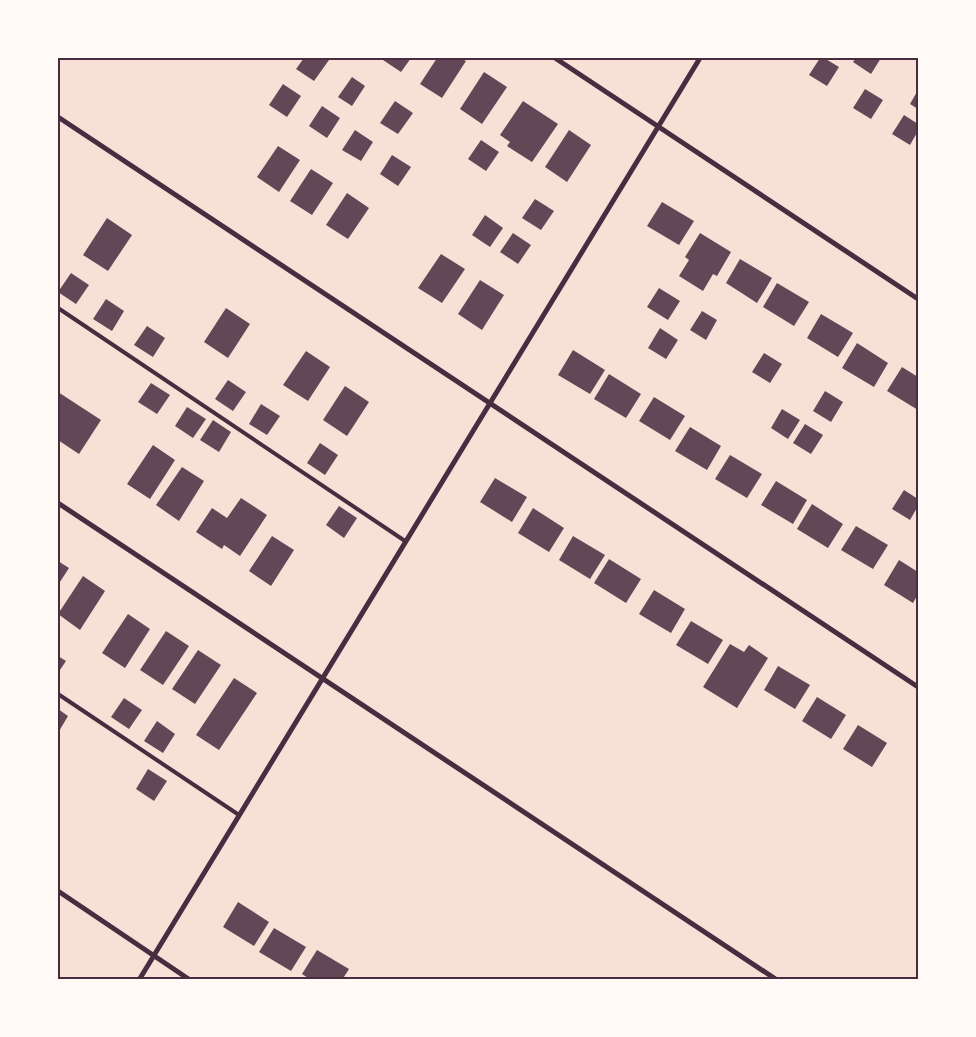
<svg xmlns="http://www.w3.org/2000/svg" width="976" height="1037" font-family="Quicksand,sans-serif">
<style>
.building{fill:#644757}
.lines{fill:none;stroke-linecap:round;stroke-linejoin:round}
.service{stroke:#4a2c40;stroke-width:4}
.minor{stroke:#4a2c40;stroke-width:5}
.neatline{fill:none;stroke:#4a2c40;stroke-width:2}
</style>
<rect width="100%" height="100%" fill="#f7e1d7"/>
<path class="building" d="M304,58H325L329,60L314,81L296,69Z
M380,58H411L401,72Z
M437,58H460L466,61L442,98L420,84Z
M820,58H824L839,67L827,86L809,75Z
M856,58H881L871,74L853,62Z
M484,72L507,87L482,124L460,109Z
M352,77L365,86L352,106L338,97Z
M283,84L301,96L287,117L269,105Z
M865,89L883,100L871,119L853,108Z
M918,90V109L910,104Z
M395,101L413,113L398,134L380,123Z
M523,101L558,124L532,162L507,146L510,142L500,135Z
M322,106L340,118L327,138L309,126Z
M904,115L918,124V131L910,145L892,134Z
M355,130L373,142L361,161L342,150Z
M569,130L591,145L567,182L545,167Z
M481,140L499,152L486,171L468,159Z
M278,146L300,160L279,192L257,177Z
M392,155L411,167L398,186L380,174Z
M311,169L333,183L312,215L290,201Z
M347,193L369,208L348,239L326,225Z
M535,199L554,211L541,230L522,218Z
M662,202L694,221L679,245L647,226Z
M485,215L503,228L490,247L472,235Z
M107,218L132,235L108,271L83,255Z
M513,233L531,245L518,264L500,252Z
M700,233L731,252L717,276L713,274L703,291L679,276L689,260L685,257Z
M441,254L465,269L442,303L418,288Z
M740,259L772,278L757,303L726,283Z
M71,273L89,285L76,304L58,292Z
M480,280L504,295L482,330L458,314Z
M777,283L809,302L794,326L763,307Z
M659,288L680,301L668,320L647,307Z
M106,299L124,311L112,331L93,319Z
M226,308L250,324L228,358L204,342Z
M702,311L717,320L706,340L690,330Z
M821,314L853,333L838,357L807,338Z
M147,326L165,338L153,357L134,345Z
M660,328L678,340L666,359L648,348Z
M857,343L888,363L874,387L842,368Z
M573,350L605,370L590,394L558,375Z
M306,351L330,367L308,401L283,385Z
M764,353L782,364L770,383L752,372Z
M902,367L918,377V410L887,391Z
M609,374L641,394L626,418L594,399Z
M228,380L246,392L233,411L215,399Z
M151,383L170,395L157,414L138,402Z
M345,386L369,402L347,436L323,420Z
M825,391L843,402L831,422L813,411Z
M58,392L101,420L79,454L58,440Z
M654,397L685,416L670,440L639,421Z
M261,404L280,416L267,435L249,424Z
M187,407L206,419L193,438L175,426Z
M782,409L800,420L788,439L771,428Z
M213,420L231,432L219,452L200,440Z
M805,424L823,435L811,454L793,443Z
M690,427L721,446L707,470L675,451Z
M320,443L338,455L325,475L307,463Z
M153,445L175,460L150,499L127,484Z
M730,455L762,474L747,498L715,479Z
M182,467L204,481L179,521L156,505Z
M495,478L527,497L512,522L480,502Z
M776,481L807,500L793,524L761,505Z
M904,490L918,499V506L910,520L892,509Z
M241,498L267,515L240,556L224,545L222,549L196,532L212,508L227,518Z
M812,504L843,524L828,548L797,529Z
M339,506L357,518L344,538L326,525Z
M533,508L564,528L549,552L518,533Z
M856,526L888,545L873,569L841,550Z
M272,536L294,550L271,586L249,571Z
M573,536L605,555L590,579L559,560Z
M609,559L641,579L626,603L594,583Z
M899,560L918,572V594L913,603L884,585Z
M58,561L69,568L58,585Z
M83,576L105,591L80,630L58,614Z
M654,590L685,609L671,633L639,614Z
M128,614L150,629L125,668L102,653Z
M691,621L723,640L708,664L676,645Z
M166,631L189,646L163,685L140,670Z
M730,644L744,652L749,645L768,658L737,708L703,687Z
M198,650L221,665L195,704L172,689Z
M58,656L66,661L58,673Z
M778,666L810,685L795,709L764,690Z
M234,678L257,693L219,750L196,735Z
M817,697L846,715L831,739L802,721Z
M124,698L142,710L129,729L111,717Z
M58,709L68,716L58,733Z
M157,721L175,734L163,753L144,741Z
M858,725L887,743L872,767L843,749Z
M148,769L167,781L154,801L136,789Z
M238,902L269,922L254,946L223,927Z
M274,928L306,947L291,971L259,952Z
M317,950L349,969L342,980H311L302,974Z"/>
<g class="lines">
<path class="service" d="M58,308L405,541
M58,694L239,815"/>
<path class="minor" d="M555,58L918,299
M58,117L918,687
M58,503L777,980
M58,891L190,980
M139,980L700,58"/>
</g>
<rect width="976" height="1037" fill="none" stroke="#fffaf5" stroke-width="118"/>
<rect x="59" y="59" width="858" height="919" class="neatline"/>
</svg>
